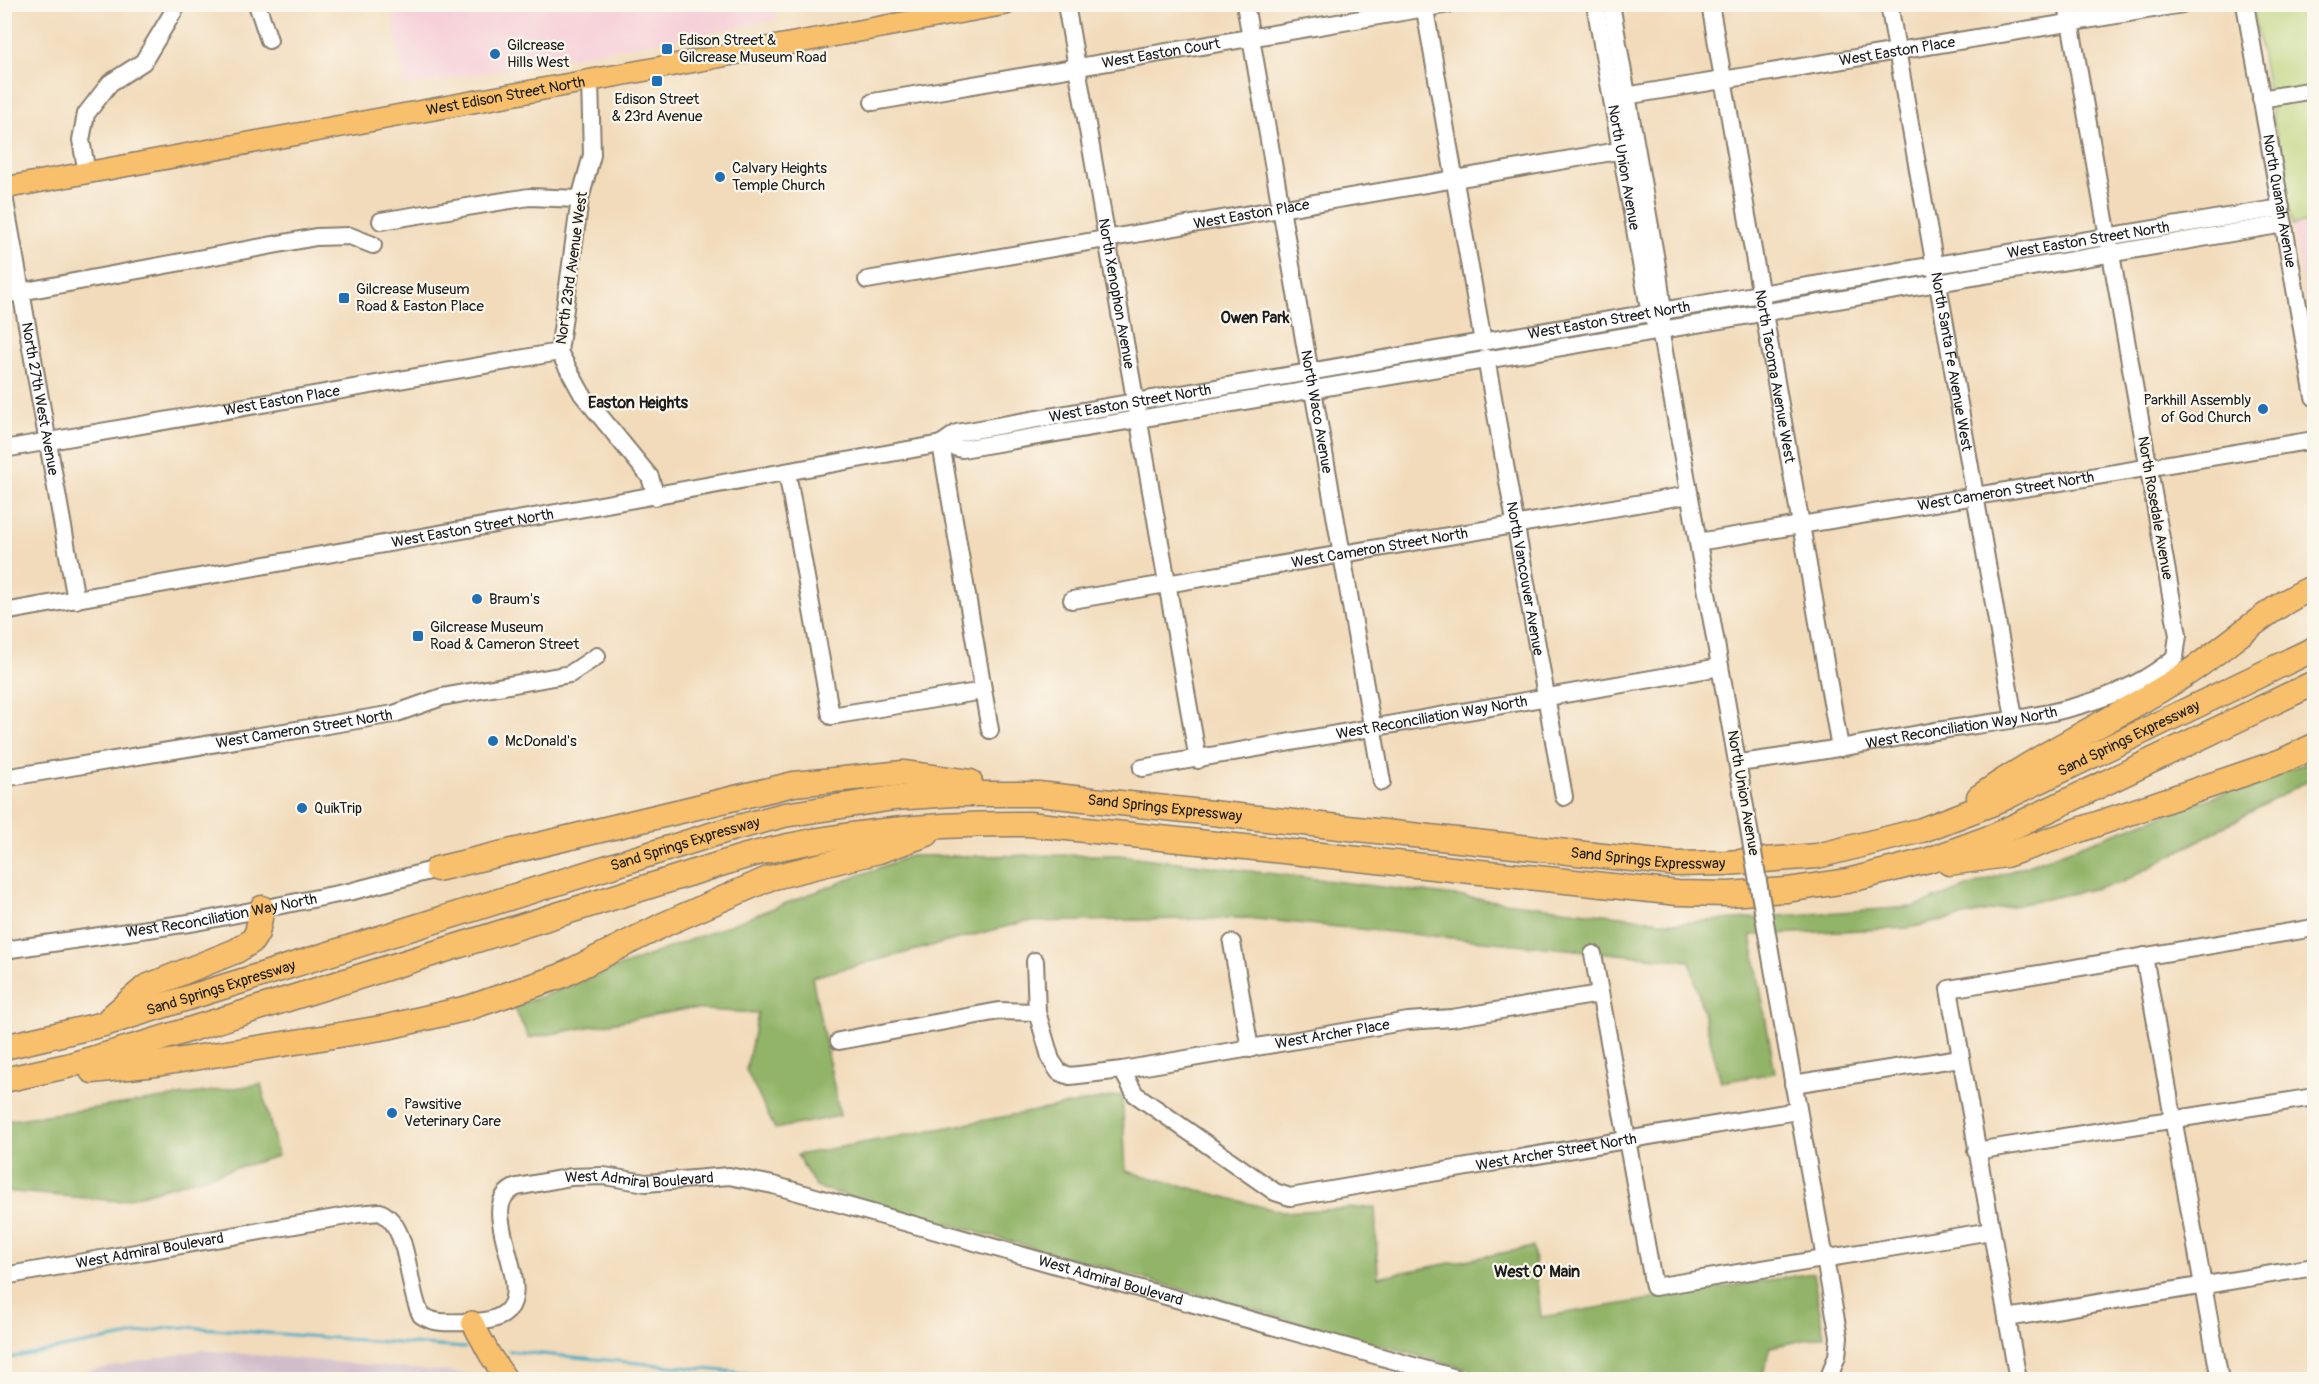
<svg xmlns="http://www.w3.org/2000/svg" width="2319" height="1384" font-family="Pangolin,sans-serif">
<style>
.built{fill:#f6cfd8}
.industrial{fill:#d1bdca}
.green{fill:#b9d278;stroke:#6a774a;stroke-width:1.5}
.forest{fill:#92b468;stroke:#576842;stroke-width:1.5}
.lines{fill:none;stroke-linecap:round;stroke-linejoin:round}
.stream{stroke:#42a9c2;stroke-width:3}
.minor-casing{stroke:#877c6c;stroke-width:20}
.major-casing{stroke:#877c6c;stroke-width:24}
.highway-casing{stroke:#877c6c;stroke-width:27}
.minor{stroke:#fff;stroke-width:16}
.major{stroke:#f8bf6c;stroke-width:21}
.highway{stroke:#f8bf6c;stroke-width:24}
.minor-bridge-casing{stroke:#877c6c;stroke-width:20;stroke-linecap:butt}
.minor-bridge{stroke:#fff;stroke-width:16}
.poi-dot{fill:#1f6fb2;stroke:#fbf7ec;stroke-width:2}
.labels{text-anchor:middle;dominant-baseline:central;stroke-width:4.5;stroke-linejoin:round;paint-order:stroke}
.poi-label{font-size:15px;fill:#1c1c1c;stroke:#fbf7ec;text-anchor:start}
.street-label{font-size:15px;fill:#1c1c1c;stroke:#fbf7ec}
.neighbourhood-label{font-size:16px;font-weight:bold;fill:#1c1c1c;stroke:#fbf7ec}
</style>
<rect width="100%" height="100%" fill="#fbf7ec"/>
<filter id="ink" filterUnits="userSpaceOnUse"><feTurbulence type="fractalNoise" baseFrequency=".0167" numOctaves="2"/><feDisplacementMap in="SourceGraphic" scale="12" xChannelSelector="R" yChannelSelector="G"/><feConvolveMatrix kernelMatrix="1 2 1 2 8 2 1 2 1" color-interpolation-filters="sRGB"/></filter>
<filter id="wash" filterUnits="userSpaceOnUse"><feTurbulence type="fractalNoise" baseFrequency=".008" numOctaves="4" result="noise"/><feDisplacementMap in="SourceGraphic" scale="24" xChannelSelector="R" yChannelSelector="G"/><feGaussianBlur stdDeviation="1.35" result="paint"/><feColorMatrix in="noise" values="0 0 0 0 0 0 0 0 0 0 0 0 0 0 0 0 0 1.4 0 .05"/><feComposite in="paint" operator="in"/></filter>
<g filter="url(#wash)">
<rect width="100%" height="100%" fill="#f2dbbb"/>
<path class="built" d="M774,5L777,20L405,87L390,5Z
M2314,221V346L2292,225Z"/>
<path class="industrial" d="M201,1350L481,1375L484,1379H45Z"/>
<path class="green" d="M2253,5H2314V221L2292,225Z"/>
<path class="forest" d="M2314,760V775L2311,779L2121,883L1908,928L1751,935L1775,1073L1721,1082L1690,961L1246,918L1024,922L812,977L840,1116L775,1129L746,1070L758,1013L687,1009L529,1038L514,1007L910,856L1119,855L1677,923L1913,907Z
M261,1084L278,1156L119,1201L5,1191V1121Z
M1122,1095L1126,1171L1282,1212L1375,1207L1378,1277L1533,1247L1541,1317L1813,1273L1824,1336L1770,1347L1762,1379H1501L816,1187L797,1155Z"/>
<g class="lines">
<path class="stream" d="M509,1351L822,1380
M4,1359L168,1328L188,1327L465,1348"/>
</g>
</g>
<g filter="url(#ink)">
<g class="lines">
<defs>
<g id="minor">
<path d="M257,4L269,40"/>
<path id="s1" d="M1066,4L1198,760"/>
<path id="s2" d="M1245,4L1382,782"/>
<path d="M1424,4L1483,342"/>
<path id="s3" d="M1595,4L1650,314L1656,323"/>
<path d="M1611,4L1658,272L1663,312L1660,329L1747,818"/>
<path id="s4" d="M1710,4L1840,748"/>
<path id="s5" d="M1889,4L2014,718"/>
<path id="s6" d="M2245,4L2314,397"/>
<path d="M590,81L592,155L580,199L559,352L582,394L650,477L656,497"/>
<path id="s7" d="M1613,98L2183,4"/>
<path d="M2261,99L2314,90"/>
<path id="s8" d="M873,102L1449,4"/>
<path d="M87,173L81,140L86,114L110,83L143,62L178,4"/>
<path id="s9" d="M4,196L76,600"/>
<path d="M381,221L529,197L580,199"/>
<path id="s10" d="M867,280L1635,148"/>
<path d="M4,295L316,237L350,236L373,245"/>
<path id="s11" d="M1486,358L1564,797"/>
<path id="s12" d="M941,444L957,433L1748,296L2281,208"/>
<path d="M941,444L990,730"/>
<path id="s13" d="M4,449L559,352"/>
<path d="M787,472L831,716L983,691"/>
<path id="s14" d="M1698,542L2314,440"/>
<path id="s15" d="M1072,600L1689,495"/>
<path id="s16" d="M4,612L941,444L962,449L2284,224"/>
<path id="s17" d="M1738,763C1804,755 1870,743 1935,731C2017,718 2110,713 2175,657L2178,635L2067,4"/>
<path id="s18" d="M1142,768L1720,667"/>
<path id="s19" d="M4,778L394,714L442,697L570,674L597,656"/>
<path d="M1232,943L1250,1049"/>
<path id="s20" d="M4,950L196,922L353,891L437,869"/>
<path d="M1593,954L1654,1287L1991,1231"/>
<path d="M2144,956L2220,1380"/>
<path id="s21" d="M1035,961L1037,1012L1051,1060L1059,1072L1070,1076L1122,1070L1408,1021L1452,1018L1600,994"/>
<path d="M1775,980L1839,1337L1837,1356L1828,1380"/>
<path d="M839,1041L999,1011L1037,1012"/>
<path id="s22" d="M1122,1070L1135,1094L1275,1192L1290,1197L1797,1111"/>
<path d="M1793,1084L1960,1058"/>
<path d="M1976,1151L2314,1097"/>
<path id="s23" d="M4,1276L358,1214L380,1212C411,1226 406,1287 421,1315C435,1325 454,1322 470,1322C571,1322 461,1207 517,1187L571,1177L604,1176L646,1183L729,1176L773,1185L1463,1380"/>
<path d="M2007,1318L2314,1267"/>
<path d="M2018,1380L1949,989L2314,928"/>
</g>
<g id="major">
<path id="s24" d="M4,188L1006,4"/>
<path d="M472,1322L490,1355L507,1380"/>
</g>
<g id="highway">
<path d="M1979,797C2045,751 2115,719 2183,676C2227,648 2266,608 2314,587"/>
<path d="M1949,863L2006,855L2282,761L2314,746"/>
<path d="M437,869L794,784L903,773L970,782"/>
<path d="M110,1018L146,987L236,951L252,941L257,933L262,908"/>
<path id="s25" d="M4,1047L104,1024L724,831L784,815L894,798L953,794H1038L1677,864L1726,863L1817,856L1922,830L1996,802L2314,649"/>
<path d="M92,1071L156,1064L315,1039L387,1027L468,1008L561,976L665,924L770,878L879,851L927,834"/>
<path d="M4,1080L67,1066L150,1042L746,856C840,831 932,823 1029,824L1678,893L1728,894L1787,890L1847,881L1929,860L1994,836L2314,683"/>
</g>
</defs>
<use href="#minor" class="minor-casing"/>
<use href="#major" class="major-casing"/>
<use href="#highway" class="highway-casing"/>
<use href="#minor" class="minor"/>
<use href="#major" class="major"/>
<use href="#highway" class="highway"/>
<defs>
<path id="minor-bridge" d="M1747,818L1775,980"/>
</defs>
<use href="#minor-bridge" class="minor-bridge-casing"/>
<use href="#minor-bridge" class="minor-bridge"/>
</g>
</g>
<g class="poi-dot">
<rect x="661" y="43" width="12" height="12" rx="3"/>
<circle cx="495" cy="54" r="6"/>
<rect x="651" y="75" width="12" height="12" rx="3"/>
<circle cx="720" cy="177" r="6"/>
<rect x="338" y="292" width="12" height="12" rx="3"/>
<circle cx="2263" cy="409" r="6"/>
<circle cx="477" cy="599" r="6"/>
<rect x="412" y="630" width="12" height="12" rx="3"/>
<circle cx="493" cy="741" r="6"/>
<circle cx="302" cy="808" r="6"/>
<circle cx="392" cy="1113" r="6"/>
</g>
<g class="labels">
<g class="poi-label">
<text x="679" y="40">Edison Street &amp;<tspan x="679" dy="17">Gilcrease Museum Road</tspan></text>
<text x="507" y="45">Gilcrease<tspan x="507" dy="17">Hills West</tspan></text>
<text x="657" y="99" text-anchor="middle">Edison Street<tspan x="657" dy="17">&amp; 23rd Avenue</tspan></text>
<text x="732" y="168">Calvary Heights<tspan x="732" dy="17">Temple Church</tspan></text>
<text x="356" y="289">Gilcrease Museum<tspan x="356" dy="17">Road &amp; Easton Place</tspan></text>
<text x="2251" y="400" text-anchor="end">Parkhill Assembly<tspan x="2251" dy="17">of God Church</tspan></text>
<text x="489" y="599">Braum's</text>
<text x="430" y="627">Gilcrease Museum<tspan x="430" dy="17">Road &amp; Cameron Street</tspan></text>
<text x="505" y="741">McDonald's</text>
<text x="314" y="808">QuikTrip</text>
<text x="404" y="1104">Pawsitive<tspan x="404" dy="17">Veterinary Care</tspan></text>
</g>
<g class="street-label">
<text stroke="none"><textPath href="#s7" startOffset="288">West Easton Place</textPath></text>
<text stroke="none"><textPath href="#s8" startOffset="292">West Easton Court</textPath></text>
<text stroke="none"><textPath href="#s24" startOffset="510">West Edison Street North</textPath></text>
<text stroke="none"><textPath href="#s3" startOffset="166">North Union Avenue</textPath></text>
<text stroke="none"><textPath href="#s6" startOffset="200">North Quanah Avenue</textPath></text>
<text stroke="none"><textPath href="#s10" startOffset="390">West Easton Place</textPath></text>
<text stroke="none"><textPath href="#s12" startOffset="1167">West Easton Street North</textPath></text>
<text transform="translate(572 268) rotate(-82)">North 23rd Avenue West</text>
<text stroke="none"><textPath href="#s1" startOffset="294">North Xenophon Avenue</textPath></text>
<text stroke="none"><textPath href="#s12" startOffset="681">West Easton Street North</textPath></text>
<text stroke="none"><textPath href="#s5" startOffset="363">North Santa Fe Avenue West</textPath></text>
<text stroke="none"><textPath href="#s4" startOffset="378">North Tacoma Avenue West</textPath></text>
<text stroke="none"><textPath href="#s9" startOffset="206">North 27th West Avenue</textPath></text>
<text stroke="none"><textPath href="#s13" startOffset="282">West Easton Place</textPath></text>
<text stroke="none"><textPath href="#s12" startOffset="195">West Easton Street North</textPath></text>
<text stroke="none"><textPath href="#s2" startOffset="414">North Waco Avenue</textPath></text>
<text stroke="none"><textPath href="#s14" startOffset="312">West Cameron Street North</textPath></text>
<text transform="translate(2155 508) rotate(80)">North Rosedale Avenue</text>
<text stroke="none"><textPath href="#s16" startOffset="476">West Easton Street North</textPath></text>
<text stroke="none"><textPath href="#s15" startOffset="312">West Cameron Street North</textPath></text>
<text stroke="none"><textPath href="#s11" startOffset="224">North Vancouver Avenue</textPath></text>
<text stroke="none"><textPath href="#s18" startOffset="294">West Reconciliation Way North</textPath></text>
<text stroke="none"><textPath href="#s17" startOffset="226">West Reconciliation Way North</textPath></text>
<text stroke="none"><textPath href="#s19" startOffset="304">West Cameron Street North</textPath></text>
<text stroke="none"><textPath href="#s25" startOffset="2187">Sand Springs Expressway</textPath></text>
<text transform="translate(1743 793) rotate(80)">North Union Avenue</text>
<text stroke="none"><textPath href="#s25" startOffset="1197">Sand Springs Expressway</textPath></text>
<text stroke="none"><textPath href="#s25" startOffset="711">Sand Springs Expressway</textPath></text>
<text stroke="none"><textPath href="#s25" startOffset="1683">Sand Springs Expressway</textPath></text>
<text stroke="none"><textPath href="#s20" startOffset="220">West Reconciliation Way North</textPath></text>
<text stroke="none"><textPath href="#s25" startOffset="225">Sand Springs Expressway</textPath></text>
<text stroke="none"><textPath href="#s21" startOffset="393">West Archer Place</textPath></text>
<text stroke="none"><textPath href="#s22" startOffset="484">West Archer Street North</textPath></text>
<text stroke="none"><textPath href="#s23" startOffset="844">West Admiral Boulevard</textPath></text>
<text stroke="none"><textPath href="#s23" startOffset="148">West Admiral Boulevard</textPath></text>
<text stroke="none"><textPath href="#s23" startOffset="1330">West Admiral Boulevard</textPath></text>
</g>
<g class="neighbourhood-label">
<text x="1255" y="318">Owen Park</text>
<text x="638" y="403">Easton Heights</text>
<text x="1537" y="1272">West O' Main</text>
</g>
</g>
<rect width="2319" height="1384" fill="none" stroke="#fbf7ec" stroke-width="24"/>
</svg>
